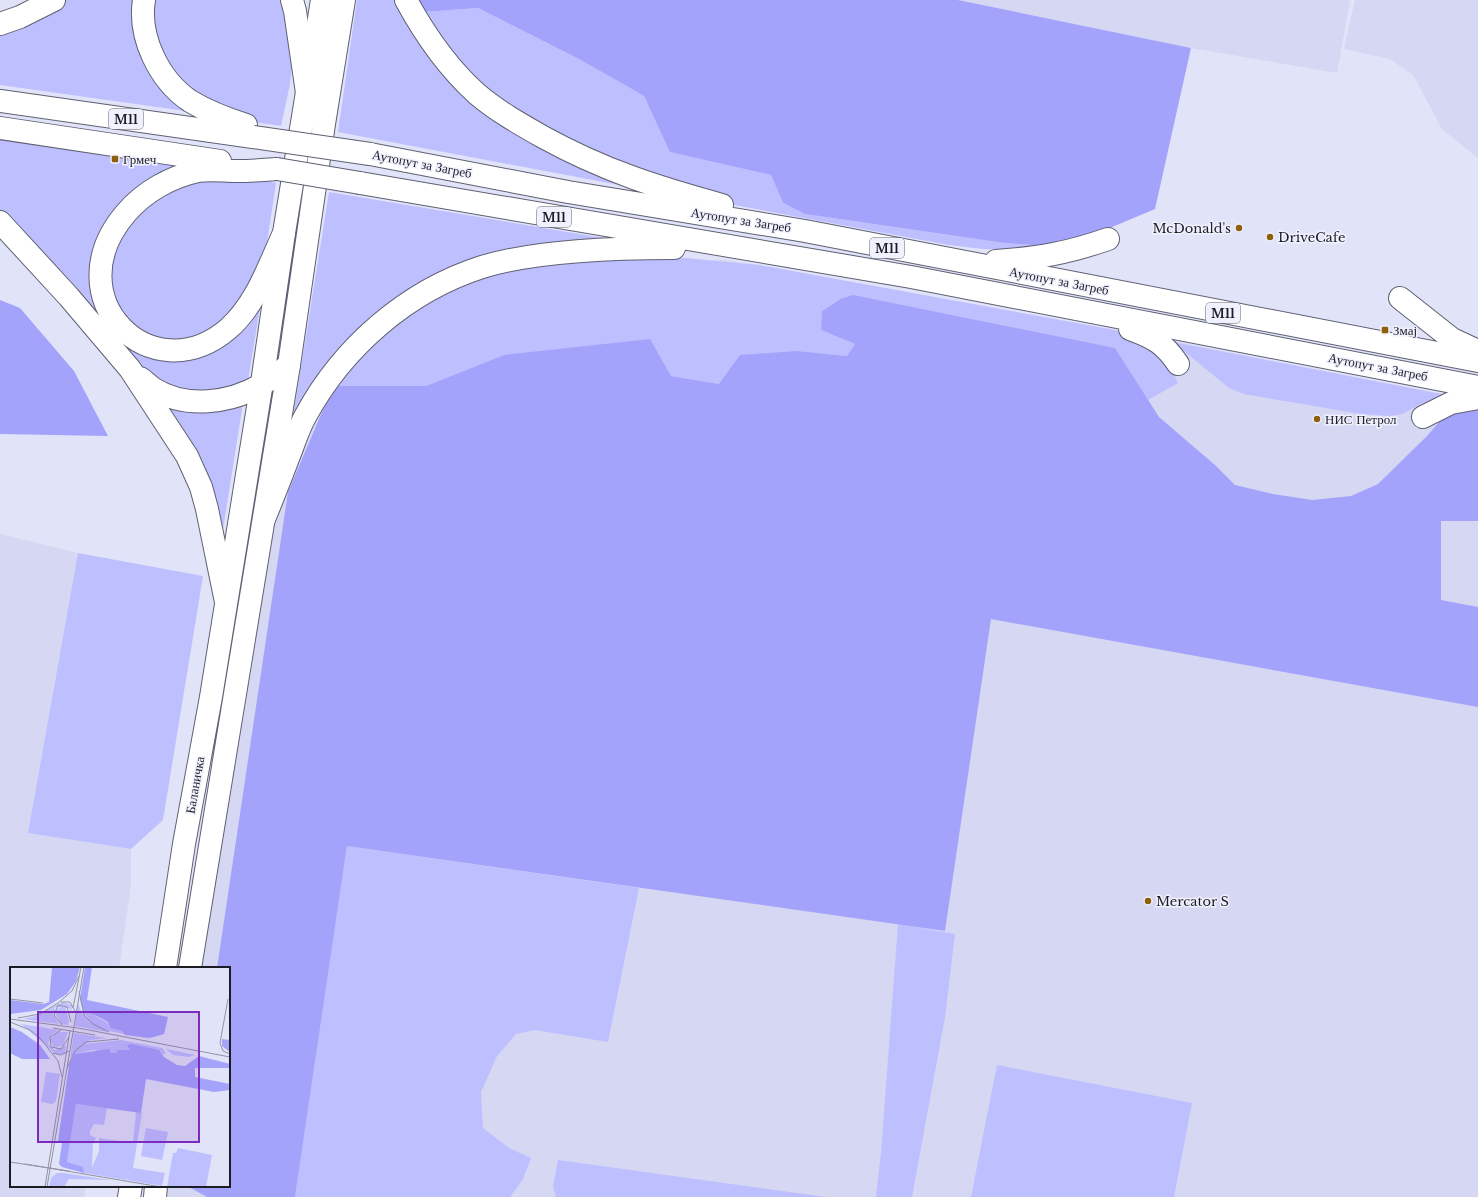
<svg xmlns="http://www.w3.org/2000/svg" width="1478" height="1197" font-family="'Libre Baskerville',serif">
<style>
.built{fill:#d5d7f3}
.green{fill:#bebfff}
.forest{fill:#a4a3fc}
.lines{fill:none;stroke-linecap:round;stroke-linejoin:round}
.primary-casing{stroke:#5f6072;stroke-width:24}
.trunk-casing{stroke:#5f6072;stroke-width:24}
.primary{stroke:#fff;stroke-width:22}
.trunk{stroke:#fff;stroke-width:22}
.trunk-bridge-casing{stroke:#5f6072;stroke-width:24;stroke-linecap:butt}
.trunk-bridge{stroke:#fff;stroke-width:22}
.poi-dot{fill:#8f5f0b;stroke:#f0f1fe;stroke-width:1.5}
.labels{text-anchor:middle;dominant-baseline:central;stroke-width:3;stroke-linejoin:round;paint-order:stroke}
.shield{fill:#f0f1fe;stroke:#5c5d65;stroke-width:1}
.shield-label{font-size:12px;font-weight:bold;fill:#1c1d24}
.poi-label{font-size:13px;fill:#1c1d24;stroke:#f0f1fe;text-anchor:start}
.street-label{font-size:13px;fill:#1c1d24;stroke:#f0f1fe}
.inset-road{fill:none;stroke:#9294a3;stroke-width:1}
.view{fill:#7b2cbf;fill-opacity:0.15;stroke:#7b2cbf;stroke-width:2}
.inset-edge{fill:none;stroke:#1c1d24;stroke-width:2}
</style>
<rect width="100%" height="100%" fill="#e1e3f8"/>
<path class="built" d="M958,0H1350L1337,73L1191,48Z
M1355,0H1478V158L1442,129L1413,75L1390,59L1344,49Z
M717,259L759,265L1137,334L1478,401V1197H164L166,1186H229V968H202L275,518L312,418L331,385Z
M0,534L78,553L28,833L131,849V885L119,968H11V1186H86L84,1197H0Z"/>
<path class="green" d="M65,0H138V22L193,112L0,85V31L51,9Z
M150,0H285L293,54L290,84L281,126L241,120L214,109L167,68L153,39Z
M357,0H398L440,65L635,188L338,132Z
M478,8L577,58L644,96L671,152L771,175L783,203L805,214L1004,243L1032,245L1033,250L983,249L949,245L723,203L553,135L469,79L424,12Z
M0,139L195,167L135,195L95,295L161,355L261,302L247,386L219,396L167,387L135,362L0,213Z
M200,176L252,177L276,183L267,242L257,272L248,293L223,324L186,343L146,336L117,311L108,268L120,232L154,199Z
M329,192L633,243L440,276L292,423Z
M675,257L759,265L1137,334L1169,363L1178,383L1148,400L1115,348L839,299L822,311L821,330L855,344L847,356L797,351L719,384L671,376L504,355L426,386H333L355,356L436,294L525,264Z
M1173,342L1446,395L1421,404L1402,414L1389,416L1361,414L1244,394L1229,388Z
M158,396L243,403L221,542Z
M78,553L203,576L163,820L131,849L28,833Z
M347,846L639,888L608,1042L535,1030L516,1034L497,1056L481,1092L483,1128L509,1148L531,1158L523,1179L510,1197H295Z
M898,924L955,934L945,1017L912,1197H876L881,1153Z
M997,1065L1192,1103L1174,1197H971Z
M558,1160L826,1197H556L553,1186Z"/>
<path class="forest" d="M413,0H958L1191,48L1155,209L1105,230L1033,250L1032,245L1004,243L805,214L783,203L771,175L670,152L644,96L577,58L478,8L424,12Z
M853,295L1115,348L1159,417L1215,465L1235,485L1273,494L1312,500L1351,496L1378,484L1427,436L1446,414L1478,409V521H1441V600L1478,607V707L991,619L945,931L347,846L295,1197H207L187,1186H229V968H217L288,492L333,386H426L504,355L650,339L671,376L719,384L740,355L797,351L847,356L855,344L821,330L822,311L840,299Z
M0,300L20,308L74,371L108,436L0,434Z"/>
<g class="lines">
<defs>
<path id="primary" d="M165,968L184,844L211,697L263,376L284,233L322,0
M190,968L289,365L324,124L344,0
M129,1197L131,1186
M155,1197L156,1186"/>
<path id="trunk" d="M144,0C138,37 159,80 190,101C208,112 227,119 246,125
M292,0L295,11L307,93
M406,0C425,35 447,67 477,94C497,111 520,124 543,137C603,170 656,187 722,205
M0,24L20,17L54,0
M0,101L253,137
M0,128L220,161
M370,154L568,192L805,231L1478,361
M277,169C264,170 250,171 237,171C224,171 211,169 198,171C170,177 144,192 126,213C53,298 152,394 228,329C256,305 269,265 284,233
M360,183L911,277L1478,387
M0,222L69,297L130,369L187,456L201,487L207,509L226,602
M996,261C1039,258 1068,253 1108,239
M1400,298L1452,339L1478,351
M1130,329C1154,338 1164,343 1178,364
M140,378C145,381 149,386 154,389C186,409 230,403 261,385C271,379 280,372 289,365
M1423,417L1451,403L1478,398
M264,519C274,495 283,472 292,448C296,437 300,425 306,415C343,347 407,291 482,267C538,250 616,248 674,248"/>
</defs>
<use href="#primary" class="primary-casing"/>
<use href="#trunk" class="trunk-casing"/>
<use href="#primary" class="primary"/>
<use href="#trunk" class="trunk"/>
<defs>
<path id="trunk-bridge" d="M253,137L370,154
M277,169L360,183"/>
</defs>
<use href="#trunk-bridge" class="trunk-bridge-casing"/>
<use href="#trunk-bridge" class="trunk-bridge"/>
</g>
<g class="poi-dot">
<rect x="111" y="155" width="8" height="8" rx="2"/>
<circle cx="1239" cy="228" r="4"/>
<circle cx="1270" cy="237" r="4"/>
<rect x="1381" y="326" width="8" height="8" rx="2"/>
<circle cx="1317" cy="419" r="4"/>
<circle cx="1148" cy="901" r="4"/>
</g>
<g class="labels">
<g class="shield">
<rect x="109" y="109" width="34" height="20" rx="3"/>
<rect x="537" y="207" width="34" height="20" rx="3"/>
<rect x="870" y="238" width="34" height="20" rx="3"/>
<rect x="1206" y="303" width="34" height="20" rx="3"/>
</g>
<g class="shield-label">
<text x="126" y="119">M11</text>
<text x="554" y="217">M11</text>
<text x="887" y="248">M11</text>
<text x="1223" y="313">M11</text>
</g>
<g class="poi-label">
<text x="123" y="159">Грмеч</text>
<text x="1231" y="228" text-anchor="end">McDonald's</text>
<text x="1278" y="237">DriveCafe</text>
<text x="1393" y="330">Змај</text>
<text x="1325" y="419">НИС Петрол</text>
<text x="1156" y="901">Mercator S</text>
</g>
<g class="street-label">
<text transform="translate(422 164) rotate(11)">Аутопут за Загреб</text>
<text transform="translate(741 220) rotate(9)">Аутопут за Загреб</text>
<text transform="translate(1059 281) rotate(11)">Аутопут за Загреб</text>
<text transform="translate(1378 367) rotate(11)">Аутопут за Загреб</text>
<text transform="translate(195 785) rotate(-80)">Баланичка</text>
</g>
</g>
<g transform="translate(10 967)">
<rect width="220" height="220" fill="#e1e3f8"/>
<path d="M52,35L62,38L61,46L59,41L45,40L43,47L49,57L13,52L26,49ZM68,36L72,47L97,65L65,59ZM55,39L59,54L58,58L51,57L44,43ZM74,46H80L112,64L140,72L94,63L84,57ZM11,57L49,63L41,68L38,77L45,83L56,78L55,87H46ZM47,65H58L53,78L44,81L40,72ZM64,66L97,71L80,73L60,91ZM111,73L152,81L156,86L153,88L149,83L121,82L106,87L83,83L64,87L75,77ZM156,82L185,88L179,90L163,88ZM36,105L50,107L46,134L42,137L31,135ZM66,137L97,141L94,158L84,157L80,164V168L86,171L83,177L82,201L89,184V171L123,176L126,145L132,146L123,201L155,206L152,219L117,213V210L116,213L74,206L57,195ZM136,161L158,165L152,193L131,189ZM168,181L202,188L196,220H157L163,186H166ZM47,206H53L101,213L59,212L54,220H39L41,211Z" fill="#bebfff"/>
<path d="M42,0H70L66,14L57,27L31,43L0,47V33L33,37L39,35ZM75,0H82L77,33L158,50L154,67L140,71L115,68L112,64L101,61L98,55L91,51L80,46H74L70,32ZM0,60L12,65L30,78L40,92H12L0,86ZM212,72L220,73V85L212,79ZM121,77L149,83L154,90L167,98L175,99L189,89L220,97V101H185V110L220,117V123L204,125L136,112L131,146L66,137L57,195L73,200L74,206L52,200L49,197L52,176L48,174L59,98L64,87L99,82L101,86H106L108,83H120L117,78Z" fill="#a4a3fc"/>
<path class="inset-road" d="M69,24L74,48L83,57L99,65M0,32L33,36M218,32L210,76L213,84L220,87M51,35H60L65,44M63,41L71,0M8,51L30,47L48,36L62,24L69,9M0,52L68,61L220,90M0,55L20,63L30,71L48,94L52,110M52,58L44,48L48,38L57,40L61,55M43,61L85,68M51,63L40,70L41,80L51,82L59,70M43,86L51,88L59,84M57,101L65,84L76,75L109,72M0,195L59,204M15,197L151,220M35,220L60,63M37,220L74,0"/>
<path class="view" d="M28,45H189V175H28Z"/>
<rect width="220" height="220" class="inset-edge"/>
</g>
</svg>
